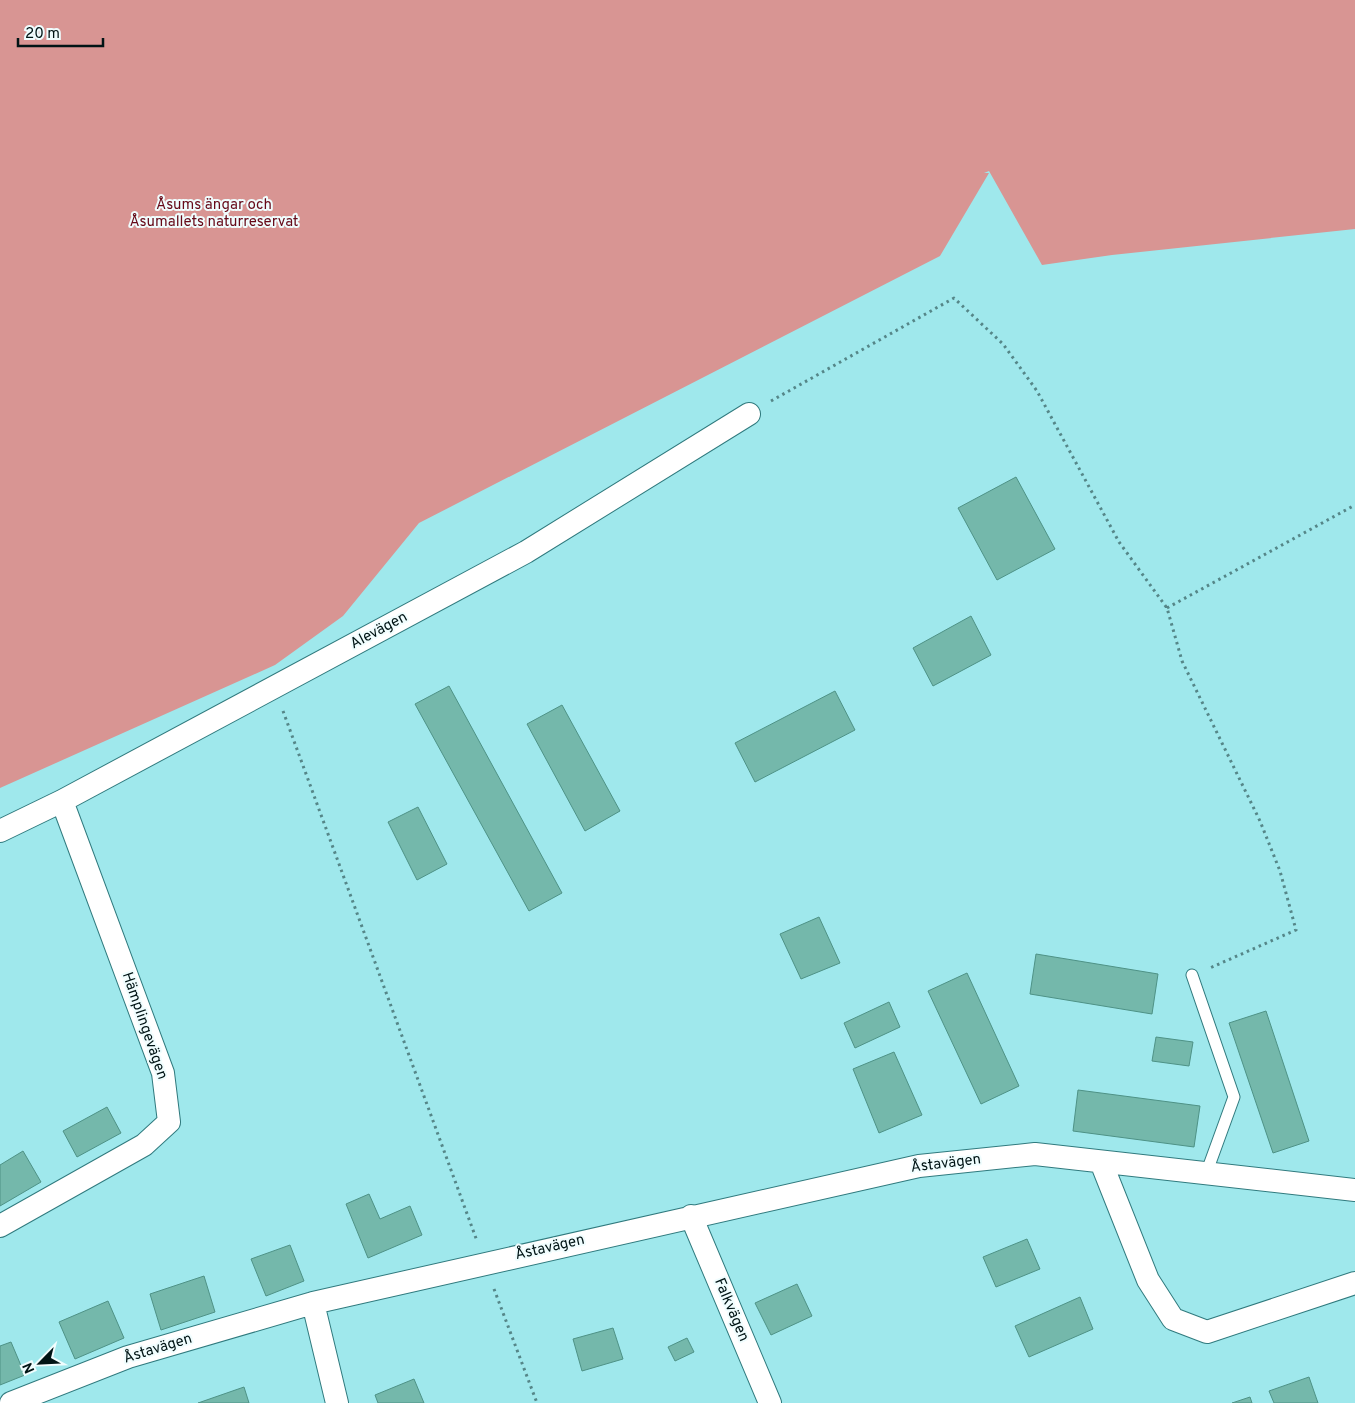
<svg xmlns="http://www.w3.org/2000/svg" width="1355" height="1403" font-family="Overpass,sans-serif">
<style>
.green{fill:#d89593}
.building{fill:#74b8ab;stroke:#4e9286}
.lines{fill:none;stroke-linecap:round;stroke-linejoin:round}
.service-casing{stroke:#307a7e;stroke-width:13}
.minor-casing{stroke:#307a7e;stroke-width:24}
.path{stroke:#558688;stroke-width:3;stroke-dasharray:2.5 4;stroke-linecap:butt}
.service{stroke:#fff;stroke-width:11}
.minor{stroke:#fff;stroke-width:22}
.labels{text-anchor:middle;dominant-baseline:central;stroke-width:4;stroke-linejoin:round;paint-order:stroke}
.park-label{font-size:15px;fill:#660918;stroke:#f0fdfe}
.street-label{font-size:15px;fill:#001415;stroke:#f0fdfe}
</style>
<rect width="100%" height="100%" fill="#9fe8ec"/>
<path class="green" d="M0,0H1355V229L1112,255L1042,265L989,171L984,173H989L940,256L419,523L343,616L275,665L0,788Z"/>
<path class="building" d="M1016,477L1055,549L997,580L958,508Z
M971,616L991,655L933,686L913,648Z
M449,686L562,893L529,911L415,704Z
M835,691L855,730L755,782L735,743Z
M562,705L620,811L585,831L527,724Z
M418,807L447,864L417,880L388,822Z
M819,917L840,963L801,979L780,934Z
M1036,954L1158,974L1152,1014L1030,994Z
M967,973L1019,1086L981,1104L928,991Z
M889,1002L900,1027L855,1048L844,1023Z
M1266,1011L1309,1141L1273,1153L1229,1023Z
M1156,1037L1193,1042L1189,1066L1152,1061Z
M894,1052L922,1115L879,1133L853,1069Z
M1078,1090L1200,1106L1194,1147L1073,1131Z
M107,1107L121,1133L77,1157L63,1131Z
M23,1151L41,1182L0,1206V1165Z
M369,1194L380,1219L410,1206L422,1235L368,1258L346,1204Z
M1027,1239L1040,1269L996,1287L983,1257Z
M290,1245L304,1281L266,1296L251,1259Z
M204,1276L215,1312L161,1330L150,1294Z
M797,1284L812,1316L771,1335L755,1303Z
M1080,1297L1093,1329L1029,1357L1015,1326Z
M108,1301L124,1338L75,1359L59,1322Z
M613,1328L623,1359L582,1371L573,1339Z
M687,1338L694,1352L675,1361L668,1347Z
M11,1342L25,1375L0,1385V1346Z
M1309,1377L1318,1403H1274L1269,1391Z
M414,1379L424,1403H378L375,1395Z
M244,1387L249,1403H198Z
M1250,1397L1252,1403H1232Z"/>
<g class="lines">
<defs>
<path id="service" d="M1192,975L1234,1097L1206,1174"/>
<path id="minor" d="M0,831L62,801L526,552L749,414
M1101,1162L1148,1280L1173,1319L1207,1332L1355,1283
M691,1216L770,1403
M0,1226L144,1145L169,1122L163,1073L62,801
M313,1303L337,1403
M11,1403L128,1357L313,1303L919,1166L1035,1154L1355,1190"/>
</defs>
<use href="#service" class="service-casing"/>
<use href="#minor" class="minor-casing"/>
<path class="path" d="M771,401L954,298L1003,344L1037,391L1119,542L1167,608L1182,661L1260,821L1280,871L1296,930L1210,968
M1167,608L1355,505
M283,711L477,1241
M494,1289L537,1403"/>
<use href="#service" class="service"/>
<use href="#minor" class="minor"/>
</g>
<g class="labels">
<g class="park-label">
<text x="214" y="205">Åsums ängar och<tspan x="214" dy="17">Åsumallets naturreservat</tspan></text>
</g>
<g class="street-label">
<text transform="translate(379 631) rotate(-28)">Alevägen</text>
<text transform="translate(144 1026) rotate(71)">Hämplingevägen</text>
<text transform="translate(946 1164) rotate(-7)">Åstavägen</text>
<text transform="translate(550 1248) rotate(-13)">Åstavägen</text>
<text transform="translate(731 1310) rotate(67)">Falkvägen</text>
<text transform="translate(158 1349) rotate(-17)">Åstavägen</text>
</g>
</g>
<g transform="translate(40 1363) rotate(246)" stroke="#f0fdfe" stroke-width="4" paint-order="stroke">
<path d="M0-4L9 19L0 12L-9 19Z" fill="#001415"/>
<text y="-8" font-size="14" font-weight="bold" text-anchor="middle" fill="#001415">N</text>
</g>
<path d="M18 38v8h85v-8" fill="none" stroke="#001415" stroke-width="2.5"/>
<text x="25" y="38" font-size="15" fill="#001415" stroke="#f0fdfe" stroke-width="4" paint-order="stroke">20 m</text>
</svg>
